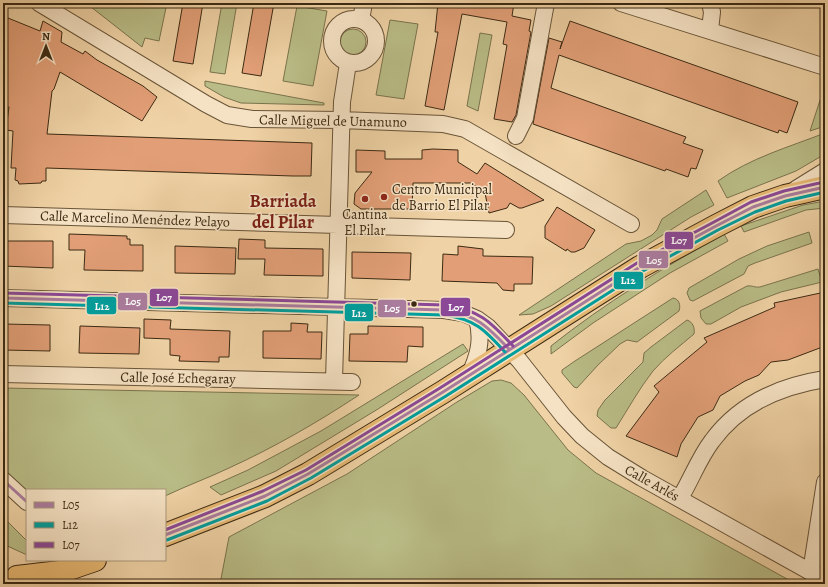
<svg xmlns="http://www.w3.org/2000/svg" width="828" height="587" font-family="Alegreya,serif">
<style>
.green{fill:#b9bc86;stroke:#7a734c}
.building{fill:#e29f77;stroke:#3c2a13}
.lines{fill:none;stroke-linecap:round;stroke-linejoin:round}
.street-casing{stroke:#695438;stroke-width:18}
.highway-casing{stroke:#3c2a13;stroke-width:24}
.street{stroke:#f5e2c4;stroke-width:16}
.highway{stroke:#e8b972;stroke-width:22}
.bus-1-casing{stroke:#f5e2c4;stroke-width:6}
.bus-2-casing{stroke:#f5e2c4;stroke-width:6}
.bus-3-casing{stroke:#f5e2c4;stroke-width:6}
.bus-1{stroke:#aa7c9e;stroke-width:3}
.bus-2{stroke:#009e9d;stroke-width:3}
.bus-3{stroke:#8b4896;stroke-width:3}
.poi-dot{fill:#8f2418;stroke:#f5e2c4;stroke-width:1.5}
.bus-dot{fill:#3c2a13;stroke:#f5e2c4;stroke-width:1.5}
.labels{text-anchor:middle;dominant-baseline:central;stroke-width:3;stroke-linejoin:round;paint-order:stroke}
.street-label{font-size:14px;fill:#3c2a13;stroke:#f5e2c4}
.poi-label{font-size:14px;fill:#3c2a13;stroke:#f5e2c4;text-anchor:start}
.district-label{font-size:18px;font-weight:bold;fill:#7a1f14;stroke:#f5e2c4}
.line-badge{stroke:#f5e2c4;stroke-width:1.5}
.badge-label{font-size:11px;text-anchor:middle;font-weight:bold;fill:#fff}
</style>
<rect width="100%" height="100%" fill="#efd2a5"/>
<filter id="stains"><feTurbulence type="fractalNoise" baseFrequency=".005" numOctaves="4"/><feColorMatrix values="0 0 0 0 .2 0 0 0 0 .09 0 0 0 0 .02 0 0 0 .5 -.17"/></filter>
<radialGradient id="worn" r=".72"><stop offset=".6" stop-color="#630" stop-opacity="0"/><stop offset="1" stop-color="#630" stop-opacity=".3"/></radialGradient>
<path class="green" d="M86,3H167L159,41L145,38L142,47Z
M222,3H237L225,74L210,72Z
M297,6L327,11L313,86L283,81Z
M390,20L418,24L404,99L376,95Z
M340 42a13 13 0 1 1 26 0a13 13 0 1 1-26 0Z
M480,33L492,35L478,111L467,106Z
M205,81L324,103V105L241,103L224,97L205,86Z
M824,88L825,89V126L810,131Z
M825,133V154L796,171L727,198L718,181C750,158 789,147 825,133Z
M706,190L714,205L691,217L551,306L533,314L519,315L626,244L641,241L652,235L657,230L662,219Z
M825,201V208L806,210L744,232L741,226L803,205Z
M809,232L812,243L755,263L748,266L744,274L693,301L690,300L687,293L689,288L739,259L767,246Z
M724,234L728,241L670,273L593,323L551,354V346C605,303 664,267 724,234Z
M818,269L822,282L781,292L741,307L711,324H706L701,318L700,311L747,286C752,285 755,288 760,287Z
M673,298C679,299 681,305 679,311L637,342L627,340L620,344L598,365L577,388L574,387L562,373V370L575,361Z
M687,320C693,322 695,328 694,334C680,346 665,357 653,371C639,389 628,409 616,428H611L597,416L598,410L605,400L643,362L644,353L651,347Z
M463,344L468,351L378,409L276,471L221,495L210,487L248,470L321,431Z
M501,380L511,383L524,395L568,450L596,473L796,584H220L229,537L347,474L457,402L492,381Z
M3,388L359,395C318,422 275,447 229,468C208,478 186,486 165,496V490H27V493L3,469Z
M3,517L27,541V555L3,544Z"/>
<path class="building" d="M183,3H203L193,64L173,61Z
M254,3H274L261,76L242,73Z
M438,3H514L512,16L531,20L529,31L531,32L516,115L512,122L494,119L507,45L503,44L507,22L462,14L444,110L425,106L438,32H435Z
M3,16L40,31L43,21L62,32L61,42L83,54L85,51L97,60L143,86L157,97L142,121L60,72L54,89L52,91L47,134L312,143L311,176H293L46,168V181H42L41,183L19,184L18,181L15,180L16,168H11L13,131L6,130L9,107L3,106Z
M570,21L798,102L787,133L779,130L778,133L559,55L551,88L686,137L683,143L703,150L696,169L691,168L688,177L666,169L665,171L533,124L549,38L562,42L560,49Z
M433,149L458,150V162L477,174L485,163L544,200L522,208H519L510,203L507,208L489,213L485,193L471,183H413L412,209H361L354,204L355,193L372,172H356V150L385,151V159H422V150Z
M557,207L595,230L584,248L575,252H571L567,249L566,251L545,238V226Z
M69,234L127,236V239H130V245H143V271L84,270L85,250H69Z
M239,239L265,240V248L323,249V276L264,275L265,259H238Z
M3,241H53V268L3,266Z
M175,246L236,248L235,274L175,273Z
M458,246L483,249V256L533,257L532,284H514V291L503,290L497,283L442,281L443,254L458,255Z
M352,252L411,253L410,280L352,278Z
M825,292V346L788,360L771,362L759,375L745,381L720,396L713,410L698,417L681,444L677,457L626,436L659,392L654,386L707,342L704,338L775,307L774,303Z
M144,319L171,320L170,329L230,331L229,357H219V362L179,361L180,356L170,355V339L144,338Z
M291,323L308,324L307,332H322L321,359L263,358V331H291Z
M3,324L50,325V351L3,350Z
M80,326L140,328L139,354L79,353Z
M368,326L423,327V347L408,346L407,362L349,361L350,334H368Z"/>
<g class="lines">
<defs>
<path id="street" d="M39,3L206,104L227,115L252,119L341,120L443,124L465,129L631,224
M621,3L825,67
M332 41a22 22 0 1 1 44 0a22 22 0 1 1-44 0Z
M361,20L364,3
M710,30L712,12L710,3
M516,136L525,118L546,3
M796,189L825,171
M3,215L506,230
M3,298L444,310L463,313L477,319L488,327L519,360L564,417L582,436L608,457L642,478L825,580
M3,374L352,382
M469,376C478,357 483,340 477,319
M334,381L342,102L348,63
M3,480L27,502
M680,498C691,480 699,458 712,441C739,404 780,386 825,379
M811,572L825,482"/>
<path id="highway" d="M165,535L265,496L308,474L443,392L640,267L716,226L753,207L785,196L825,187
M17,577L60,572L95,560"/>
</defs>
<use href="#street" class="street-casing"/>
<use href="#highway" class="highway-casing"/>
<use href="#street" class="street"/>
<use href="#highway" class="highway"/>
<defs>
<path id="bus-1" d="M3,298L444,310C477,315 487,326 509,349
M3,480L27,502
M165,535L265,496L308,474L443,392L640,267L716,226L753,207L785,196L825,187"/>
<path id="bus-2" d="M3,303L444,315C475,319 485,330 505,352
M167,540L267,501L311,478L446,396L643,271L718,230L755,212L786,201L825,192"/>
<path id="bus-3" d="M3,293L445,305C479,310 490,321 513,346
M165,530L263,491L306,470L440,388L637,263L714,222L751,202L784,191L824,182"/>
</defs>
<use href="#bus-1" class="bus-1-casing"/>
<use href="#bus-2" class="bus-2-casing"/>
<use href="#bus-3" class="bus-3-casing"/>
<use href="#bus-1" class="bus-1"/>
<use href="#bus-2" class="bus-2"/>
<use href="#bus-3" class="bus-3"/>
</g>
<g class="poi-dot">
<circle cx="384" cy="197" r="4"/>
<circle cx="365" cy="199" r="4"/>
</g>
<circle class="bus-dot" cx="414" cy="304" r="3.5"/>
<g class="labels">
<g class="street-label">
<text transform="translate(333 121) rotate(1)">Calle Miguel de Unamuno</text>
<text transform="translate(135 219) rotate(2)">Calle Marcelino Menéndez Pelayo</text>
<text transform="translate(178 378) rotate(1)">Calle José Echegaray</text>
<text transform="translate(652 483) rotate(29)">Calle Arlés</text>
</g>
<g class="poi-label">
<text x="392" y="189">Centro Municipal<tspan x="392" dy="16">de Barrio El Pilar</tspan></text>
<text x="365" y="214" text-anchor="middle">Cantina<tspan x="365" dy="16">El Pilar</tspan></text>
</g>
<g class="district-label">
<text x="283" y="201">Barriada<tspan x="283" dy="21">del Pilar</tspan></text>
</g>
</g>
<g class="line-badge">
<rect x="664" y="231" width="30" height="19" rx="4" fill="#8b4896"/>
<rect x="638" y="250" width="31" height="19" rx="4" fill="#aa7c9e"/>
<rect x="613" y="271" width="31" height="19" rx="4" fill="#009e9d"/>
<rect x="149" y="288" width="30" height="19" rx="4" fill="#8b4896"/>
<rect x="117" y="292" width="31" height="19" rx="4" fill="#aa7c9e"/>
<rect x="86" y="296" width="31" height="19" rx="4" fill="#009e9d"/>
<rect x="440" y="297" width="31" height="20" rx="4" fill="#8b4896"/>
<rect x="377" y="299" width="30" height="19" rx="4" fill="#aa7c9e"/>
<rect x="344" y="303" width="30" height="19" rx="4" fill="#009e9d"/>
</g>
<g class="badge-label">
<text x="679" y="244">L07</text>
<text x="654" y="264">L05</text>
<text x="628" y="284">L12</text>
<text x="164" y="301">L07</text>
<text x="133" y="305">L05</text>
<text x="102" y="310">L12</text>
<text x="456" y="311">L07</text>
<text x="392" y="312">L05</text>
<text x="359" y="317">L12</text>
</g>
<rect width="828" height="587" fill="none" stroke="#efd2a5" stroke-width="16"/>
<rect x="4" y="4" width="820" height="579" fill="none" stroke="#3c2a13" stroke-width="2"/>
<rect x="8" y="8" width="812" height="571" fill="none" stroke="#3c2a13"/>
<rect x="26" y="489" width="140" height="72" fill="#f5e2c4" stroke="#ab987d"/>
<rect x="34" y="502" width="20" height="6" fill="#aa7c9e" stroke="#ab987d"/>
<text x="62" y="509" font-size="12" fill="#3c2a13">L05</text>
<rect x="34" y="522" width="20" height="6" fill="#009e9d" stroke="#ab987d"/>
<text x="62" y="529" font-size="12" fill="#3c2a13">L12</text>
<rect x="34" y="542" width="20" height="6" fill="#8b4896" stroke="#ab987d"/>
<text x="62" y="549" font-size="12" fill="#3c2a13">L07</text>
<g transform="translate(46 46)" stroke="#f5e2c4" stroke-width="3" paint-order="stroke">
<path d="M0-3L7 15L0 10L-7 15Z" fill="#3c2a13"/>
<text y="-6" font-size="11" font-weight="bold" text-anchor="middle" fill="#3c2a13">N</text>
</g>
<rect width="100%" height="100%" filter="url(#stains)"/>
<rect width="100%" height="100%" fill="url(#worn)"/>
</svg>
